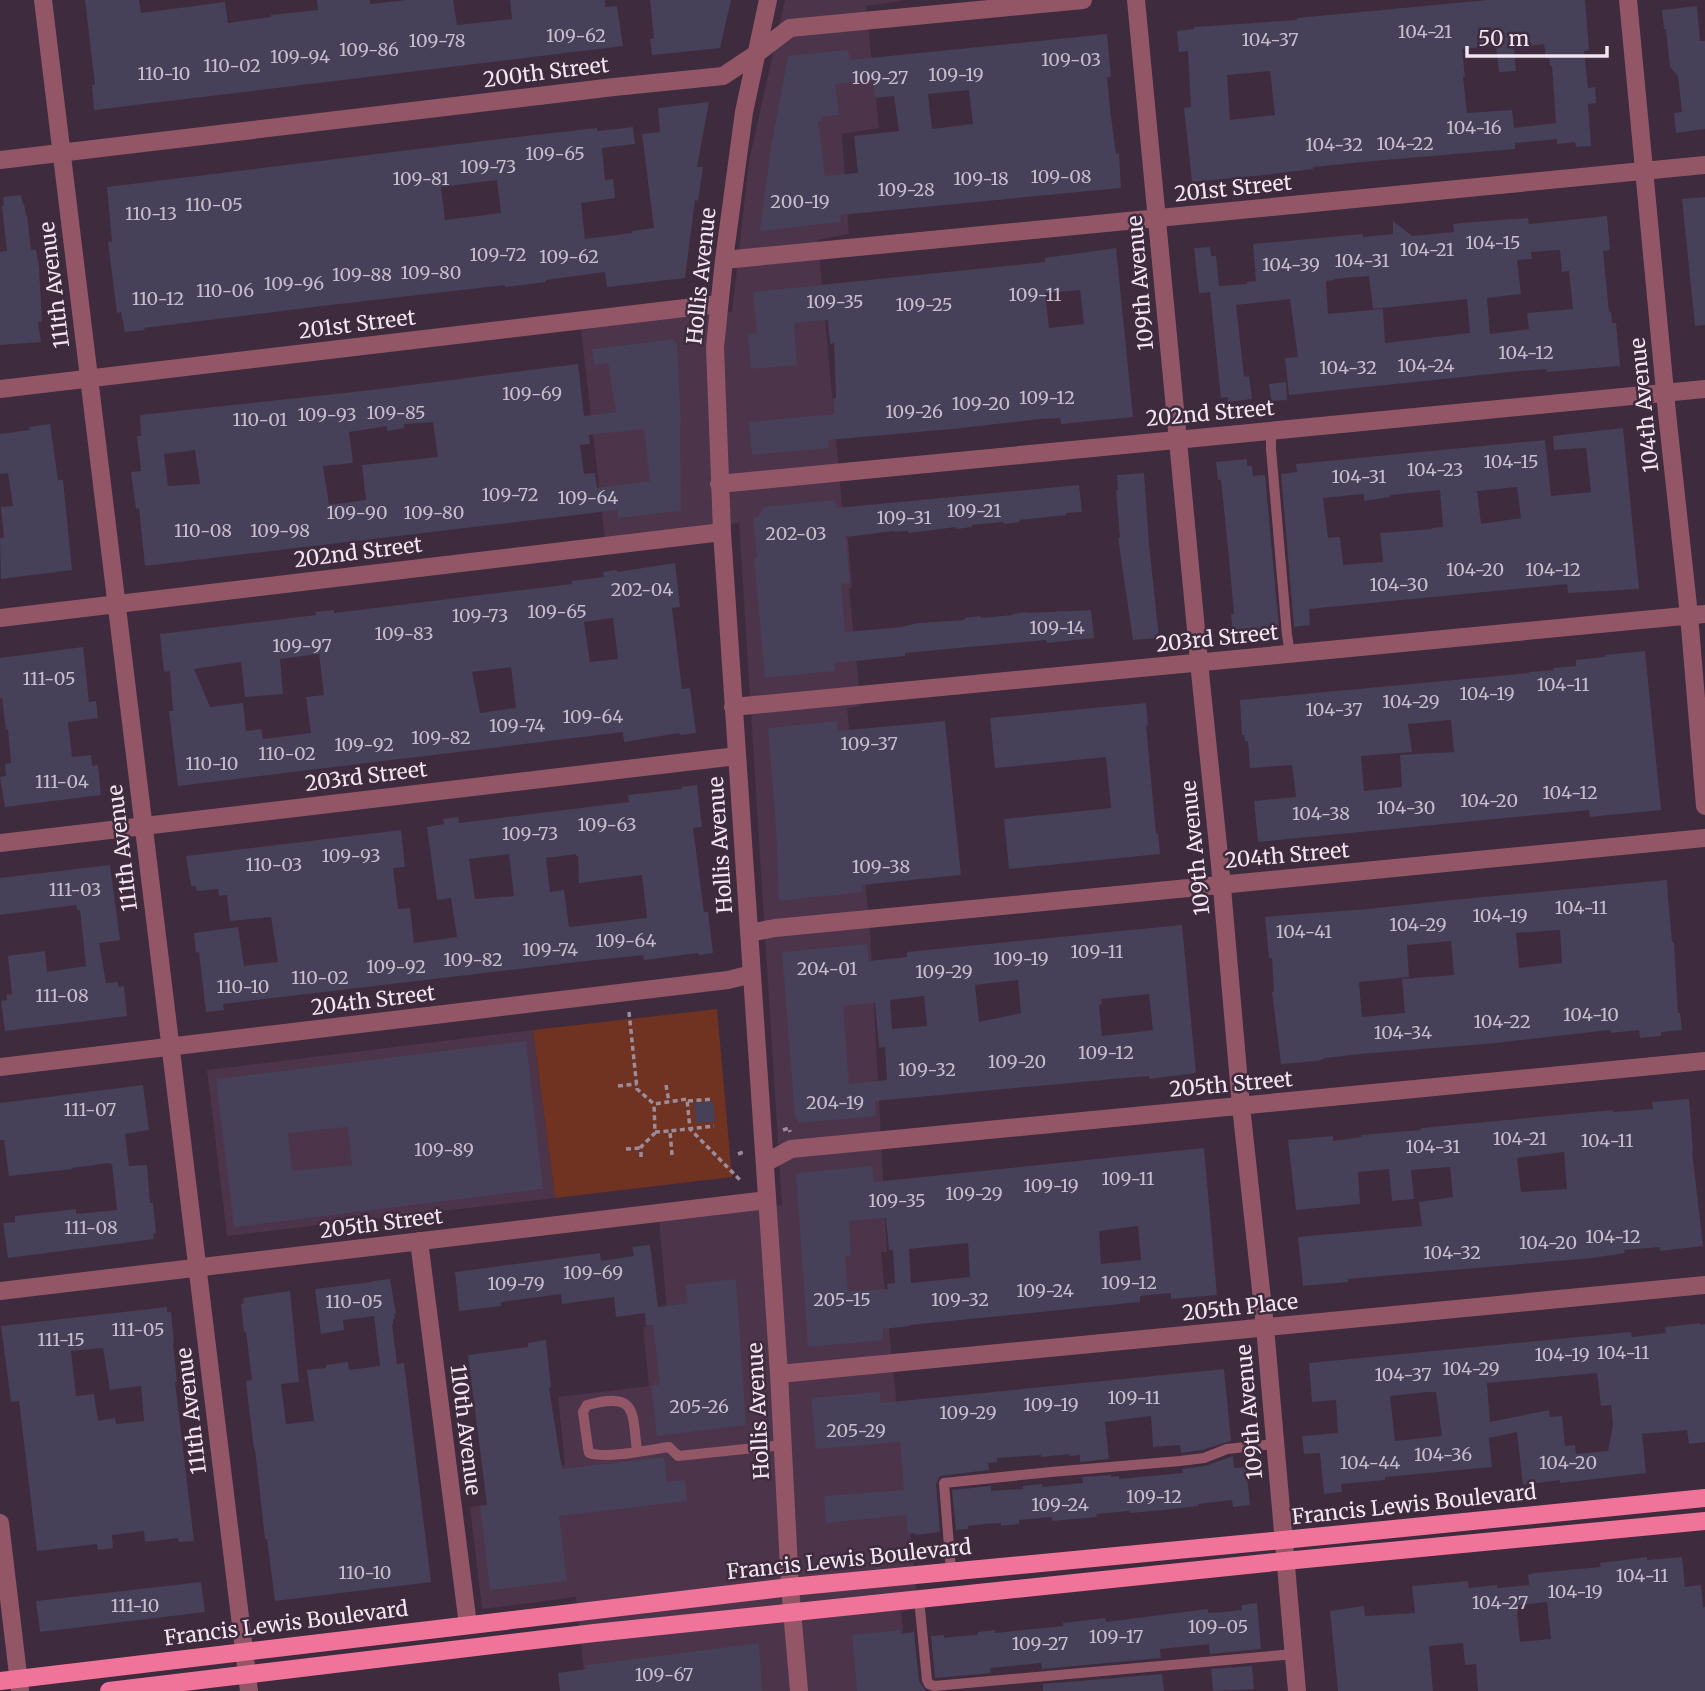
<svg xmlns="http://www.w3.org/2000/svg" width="1705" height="1691" font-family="Merriweather,serif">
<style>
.built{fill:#4c344a}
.green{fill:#703221}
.building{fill:#464058;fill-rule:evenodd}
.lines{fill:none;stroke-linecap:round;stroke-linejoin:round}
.path{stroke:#9c8c9b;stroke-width:3.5;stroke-dasharray:5 3.5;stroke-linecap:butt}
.service{stroke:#935667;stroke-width:10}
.minor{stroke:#935667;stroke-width:18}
.primary{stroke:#f0749a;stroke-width:18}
.labels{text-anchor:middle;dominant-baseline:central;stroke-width:5;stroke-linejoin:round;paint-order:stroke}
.number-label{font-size:18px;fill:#c7bccb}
.street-label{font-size:21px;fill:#f2e5f1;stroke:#3e2b3d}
</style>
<rect width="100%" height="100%" fill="#3e2b3d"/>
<path class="built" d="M785,0H902V1L866,6L879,128L842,134L849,234L818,240L845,538H848L852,588H849L861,706L847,708L870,928L887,1252H881L918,1609L901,1612L910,1691H586L576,1597L482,1609L470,1507L563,1494L560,1466L565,1465L558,1397L649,1386L643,1327L668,1324L659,1220L782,1205L739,523L605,539L581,329L732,312L749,161Z
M533,1030L555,1198L227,1236L207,1070Z"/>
<path class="green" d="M717,1009L732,1177L555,1198L533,1030Z"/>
<path class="building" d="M85,0H139L141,13L225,2L228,23L271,17V15L318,10L317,0H370V4L407,0H453L457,25L512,19L510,0H605V7L617,6L623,46L94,110L92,85H95Z
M650,0H731L720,48L652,55L650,39L654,38Z
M1488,0H1585L1589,50L1584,51L1588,88L1595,87L1596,103L1588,104L1591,146L1576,147L1575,142L1557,144V139L1515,143V149L1384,160L1313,167V169L1264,175L1192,182L1184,108L1191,107L1188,51L1179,52L1177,31L1194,29V27L1297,20V18ZM1544,44L1546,59L1549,58L1550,66H1552L1556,123L1514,128L1512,110L1467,113L1463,77H1465L1462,49L1496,46L1499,72L1516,71L1514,48ZM1270,71L1275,115L1230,120L1227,75Z
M1697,6L1700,41H1705V129L1676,133L1674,113L1682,112L1678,76L1670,67L1666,29H1664L1662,10Z
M1107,34L1111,77H1107L1110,109L1116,154L1119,153L1121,188L840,215L841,222L760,231L771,147L788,56L848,50L850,60ZM873,80L875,98L894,96L899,131L854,136L858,173L825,176L818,121H823L822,117L839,115L835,84ZM969,90L973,124L932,129L928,94Z
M709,102L697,167H703L698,201L695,200L685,278L607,287L605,272L546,280V282L505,287V285L322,306L144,328L145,330L125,332L121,312L117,313L108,242H112L107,187L508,138L597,128V131L633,127L635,144L602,148L605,180L613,179L615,198L581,203L585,239L632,233V231L654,228L642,134L660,132L658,108ZM497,180L501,213L445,220L441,187Z
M21,195L23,204H24L26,215H27L31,250H36L39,267L42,322H38L41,342L0,345V252L7,251L2,206H4L3,197Z
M1705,197V325L1695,326L1682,199Z
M1607,216L1610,250L1603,251L1609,312H1611L1612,323H1616L1620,366L1547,372L1546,369L1520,371L1289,395L1285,358L1298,357L1290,299L1236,305L1244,377L1249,376L1252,399L1228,402V397L1221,398L1210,292L1199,293L1194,248L1210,247L1211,256H1216L1219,286L1247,284V282L1256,281L1253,244L1363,234V237L1393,234V221L1412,236L1454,232L1453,224L1472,222L1528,218L1529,224ZM1560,250L1562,272L1569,271L1573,309L1527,313L1529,329L1490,334L1487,298L1521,294L1517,260L1532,259L1531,252ZM1369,276L1373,309L1467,299L1470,333L1385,343L1383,309L1328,314L1326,281L1334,280V279Z
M1116,248L1133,417L1061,424L1060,418L1041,419L952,429L828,440L829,448L752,455L749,422L834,414L833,398H836L834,343L830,344L828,320L794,323L797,365L751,369L748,334L757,333L753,292L1045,262V258ZM1080,290L1084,324L1049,328L1045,293Z
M673,339L677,344L681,424L680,425L681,511L618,518L617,510L145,566L139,508L136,509L131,472L141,471L137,436H141L140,415L371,390L578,364L584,416L616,412L608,363L594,365L592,349ZM433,422L438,457L362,465L366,500L329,505L323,466L353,463L349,432L387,426V431L404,428V424ZM644,429L650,481L597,488L595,473L584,474L580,445L590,444L589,435ZM195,450L200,484L168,486L164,454Z
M1286,382L1287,400L1271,401L1269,384Z
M50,424L58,480H63L72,570L1,579L0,538H4L1,507L13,506L8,473L0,474V434L30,430L29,427Z
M1623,428L1639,589L1568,593L1567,584L1309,609L1310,625L1294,627L1281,474L1297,472L1296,464L1545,440L1551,496L1591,492L1586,448L1554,450L1553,436ZM1517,487L1521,518L1481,524L1477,491ZM1440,490L1443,527L1432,528V529L1380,533L1383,562L1343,565L1340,537L1328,538L1323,498L1364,494V501L1390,497V495Z
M1247,459V466H1252L1253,476L1265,475L1279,628L1233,634L1231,614H1234L1228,548L1221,480H1218L1216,462Z
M1144,473L1149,544L1159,638L1133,640L1118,538H1120L1116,490H1118L1117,475Z
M1079,485L1082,512L1066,513V515L1019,520L1020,522L1011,523L1004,524L1003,522L972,525V527L957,529L956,527L909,533L908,531L894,532V531L846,537L850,583L841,584L845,632L902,627L918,623L965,620V618L980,616L981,618L1013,615L1012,614L1028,612V613L1091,610L1094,638L1047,643L1046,640L905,653V656L834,663L835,671L765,678L754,558H757L753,517H758L763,507L835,500L836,508Z
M675,563L680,607L672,608L682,689L690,688L696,733L680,735L679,733L624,742L623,732L178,786L169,711H173L170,671L164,672L160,634L316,615L315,612L334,610V613L572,584V581L604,577L603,572L617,570V572ZM613,618L618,659L590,662L584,622ZM319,654L324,695L306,697L311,733L263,739L261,729L246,731L243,703L210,707L194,669L241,662L245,697L283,694L280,659ZM511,667L516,708L480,713L472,672Z
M83,647L89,702L96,701L98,718L68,722L72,757L91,755L92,766L98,765L101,795L5,807L0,777L6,776L5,764L11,763L8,729L6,730L2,698L0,699V658Z
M1645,651L1661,810L1590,817L1589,810L1258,842L1254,801L1296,797L1292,765L1250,768L1248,741H1245L1244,735H1242L1240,700L1529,673V672L1554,670L1553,668L1576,666V660L1605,657V655ZM1451,720L1454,752L1400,755L1402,787L1364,791L1361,756L1412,752L1408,724Z
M1146,703L1148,725H1146L1156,834L1158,833L1160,854L1009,869L1004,819L1111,808L1106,757L995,768L990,718Z
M837,721L838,731L945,721L961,875L862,885L863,892L779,901L776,827L768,728Z
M697,785L702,827L693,828L704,912H708L713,953L699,955L698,953L644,960L643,955L586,961L223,1004L224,1010L206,1012L199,952L196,953L194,933L238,927L244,966L278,962L271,917L230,921L227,895L219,896L218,889L197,891L196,886H191L186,856L401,830L405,867L393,868L398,909L410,908L414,943L457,937L451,898L437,900L427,827L444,824L443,819L458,817L459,823L629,802L628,795L682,789V787ZM509,854L514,896L475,899L469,859ZM576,854V856H578L579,883L642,875L647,918L569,927L564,890L550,892L546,858Z
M110,865L120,940L99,943L106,983L118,982V987L124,986L127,1016L5,1031L1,1001L7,1000L6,995L12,994L8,956L45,951L47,972L86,966L80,910H77L76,905L0,915V878Z
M1667,880L1668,897L1672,942H1674L1678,1013H1680L1682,1030L1661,1032V1036L1640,1038L1639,1030L1611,1033L1610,1030L1496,1043L1361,1054L1325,1058L1318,1061L1281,1064L1272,992H1274L1272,958H1269L1265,917L1367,909L1452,900ZM1560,930L1562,963L1519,968L1516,933ZM1451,941L1454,975L1402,979L1405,1013L1362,1017L1359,982L1409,977L1407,945Z
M1182,925L1196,1073L1149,1079V1076L1125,1078L875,1101L876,1116L800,1123L795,1118L782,952L867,944L869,961L907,957V952ZM1018,980L1021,1013L979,1022L975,985ZM1149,994L1153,1030L1102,1036L1099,1005L1102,1004L1101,999ZM924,996L927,1026L892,1029L890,1000ZM875,1003L879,1048L885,1047L887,1080L849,1084L843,1006Z
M526,1041L543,1189L234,1227L216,1079ZM348,1127L352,1165L292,1171L288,1133Z
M143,1085L149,1130L125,1134L129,1166L147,1165L150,1203H153L156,1233L153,1234L154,1239L8,1258L3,1223L15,1222V1216L76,1209V1214L117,1210L112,1164H109V1163L72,1168V1169L9,1176L4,1140H0V1103Z
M1689,1099L1693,1151H1692L1703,1246L1660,1251V1247L1624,1250L1625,1253L1592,1258L1348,1279V1282L1303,1286L1298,1237L1422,1226L1419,1202L1453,1197L1450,1167L1411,1170L1414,1199L1392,1201L1389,1169L1358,1172L1360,1204L1296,1210L1288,1140L1333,1136V1141L1362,1137L1361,1135L1421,1130V1128L1613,1110V1112L1653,1109L1652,1102ZM1564,1152L1567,1189L1521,1192L1517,1158Z
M713,1101L715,1122L696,1123L694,1103Z
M1204,1148L1217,1295L1171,1299V1293L1140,1296V1302L910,1325V1326L883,1329V1340L808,1347L796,1173L872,1166L874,1182ZM886,1218L889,1250H893L895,1283L887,1284L888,1289L848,1291L845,1256H851L849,1221ZM1138,1226L1141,1260L1101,1264L1099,1231ZM968,1243L970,1277L911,1283L909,1249Z
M650,1245L658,1307L688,1303L685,1285L736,1279L746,1425L657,1436L651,1386L660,1384L653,1325L646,1326L645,1313L616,1317L614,1297L562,1304L561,1294L501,1302V1306L459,1311L455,1272L600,1253L601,1261L634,1256L632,1247Z
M390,1279L396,1314H394L395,1319H393V1324H392L397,1364L404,1363L431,1582L275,1601L267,1539H265L255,1449H254L248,1400L246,1381L252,1380L246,1332H244L241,1304L244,1303L243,1298L290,1291L299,1382L281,1384L286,1424L314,1421L307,1370L326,1368V1365L348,1362L349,1370L380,1366L374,1316L343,1320L344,1330L321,1334L315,1289L372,1282V1281Z
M167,1307V1312H171L174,1343H173L177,1382H175L194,1541L179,1542L178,1538L145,1542L144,1531L112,1535L113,1548L98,1550L97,1544L37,1551L19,1401L11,1402L1,1326ZM103,1348L110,1390L141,1386L144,1421L116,1424L115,1418L98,1421L94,1394L76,1396L71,1351Z
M1700,1323V1325L1705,1324V1442L1689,1444L1687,1430L1642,1434L1646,1473L1560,1483V1480L1523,1485L1517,1432L1489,1438L1492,1467L1385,1477V1480L1341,1484L1342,1492L1324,1494L1320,1453L1304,1454L1302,1436L1338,1433L1336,1400L1312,1402L1309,1363L1631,1332L1632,1337L1666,1333L1665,1327ZM1597,1373L1601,1406L1611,1405L1613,1425L1608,1451L1576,1454L1575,1445L1565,1446L1562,1416L1550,1417L1549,1410L1490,1422L1487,1383ZM1428,1392H1436L1442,1436L1395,1441L1390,1396Z
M546,1340L551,1387L549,1388L562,1469L664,1457L667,1482L685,1480L687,1501L559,1516L567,1581L490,1590L480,1506L487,1505L468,1355L528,1347V1343Z
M1224,1369L1231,1441L1202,1450L1181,1453L1180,1445L1153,1447L1151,1416L1105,1422L1109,1459L1080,1462V1455L1069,1456V1454L1041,1457V1455L997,1458V1462L988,1463L989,1470L940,1476L936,1484L940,1532L915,1535V1533L908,1534L906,1515L826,1523L824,1496L904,1490L900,1442L816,1449L811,1398L880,1392L881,1403Z
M1233,1456L1234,1468L1246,1467L1250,1505L1233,1507L1232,1500L1198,1504V1506L1164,1510L1130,1513V1511L1096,1514L1097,1517L1052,1521V1517L1019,1520V1524L1001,1526V1523L984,1524L968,1526V1529L956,1530L952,1490L991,1486V1491L1023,1489V1486L1042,1484V1487L1083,1483L1082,1477L1111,1475V1477L1119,1476V1479L1183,1473L1182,1469L1205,1466Z
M1647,1557V1560L1682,1557L1685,1587L1701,1585L1703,1607H1705V1691H1478L1476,1664L1465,1665L1463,1643L1429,1646L1433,1691H1338L1330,1611L1364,1606L1365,1616L1415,1613L1412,1586L1468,1581L1469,1588L1497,1585V1588L1529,1585L1528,1575L1534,1573L1601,1567L1600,1563ZM1547,1602L1551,1639L1520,1642L1517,1611H1518V1605Z
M201,1582L205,1612L40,1632L36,1601Z
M1257,1603L1261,1649L1210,1654L1209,1644L1160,1649L1161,1658L1042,1669L1041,1663L990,1668L991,1673L935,1678L931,1636L944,1635V1638L961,1636L978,1635V1632L995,1630V1633L1063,1626V1623L1089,1620L1105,1618L1106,1622L1208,1609V1613L1225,1612L1242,1610V1605Z
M900,1630L901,1634L914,1632L919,1681L926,1691H857L852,1635Z
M759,1643L762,1691H560L558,1673L586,1669V1665Z
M1252,1666L1254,1689L1213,1691L1211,1669Z
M1162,1674L1164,1691H1043V1684Z"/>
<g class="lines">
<path class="path" d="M629,1012L637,1089L654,1104L687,1099L690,1129L740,1180
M666,1085L669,1102
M618,1086L637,1084
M688,1101L713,1099
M783,1130L789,1128L790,1132
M655,1132L670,1131
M626,1149L641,1148
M738,1154L746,1151
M672,1155L670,1131L714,1126
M641,1157V1147L655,1133L654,1104"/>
<path class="service" d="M1271,430V449L1287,635L1290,654
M637,1451C632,1410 637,1392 587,1405L583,1412L588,1448L589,1453C607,1459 648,1450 669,1447L678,1456L783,1445
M951,1571L944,1483L1051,1472L1180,1461L1204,1458L1227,1449L1275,1444
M919,1599L927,1680L929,1684L934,1686L1294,1654"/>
<path class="minor" d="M43,0L249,1691
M768,0L744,112L724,260L715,347L722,532L779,1374L790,1587L799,1691
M1136,0L1201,682L1220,865L1241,1106L1265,1327L1297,1691
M1628,0L1667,413L1689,615L1705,806
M0,160L614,87L723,76L756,54L790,28L1083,0
M724,260L1705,165
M0,389L719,304
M719,484L1705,389
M0,618L722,532
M733,707L1705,614
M0,843L737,756
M749,933L775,928L1705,838
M0,1067L728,980L752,974
M765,1163L791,1149L1705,1061
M419,1241L468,1625
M0,1291L767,1200
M779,1374L1705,1285
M0,1523L20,1691"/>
<path class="primary" d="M0,1681L790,1587L1283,1540L1705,1498
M109,1691L594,1633L1285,1561L1705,1521"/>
</g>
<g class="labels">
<g class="number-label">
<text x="1425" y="31">104-21</text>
<text x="576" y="35">109-62</text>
<text x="1270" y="39">104-37</text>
<text x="437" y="40">109-78</text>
<text x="369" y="49">109-86</text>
<text x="300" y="56">109-94</text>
<text x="1071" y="59">109-03</text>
<text x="232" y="65">110-02</text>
<text x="164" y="73">110-10</text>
<text x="956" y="74">109-19</text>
<text x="880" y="77">109-27</text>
<text x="1474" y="127">104-16</text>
<text x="1405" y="143">104-22</text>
<text x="1334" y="144">104-32</text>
<text x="555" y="153">109-65</text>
<text x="488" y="166">109-73</text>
<text x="1061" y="176">109-08</text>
<text x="421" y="178">109-81</text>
<text x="981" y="178">109-18</text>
<text x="906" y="189">109-28</text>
<text x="800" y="201">200-19</text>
<text x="214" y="204">110-05</text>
<text x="151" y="213">110-13</text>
<text x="1493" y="242">104-15</text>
<text x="1427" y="249">104-21</text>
<text x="498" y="254">109-72</text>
<text x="569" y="256">109-62</text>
<text x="1362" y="260">104-31</text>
<text x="1291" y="264">104-39</text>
<text x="431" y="272">109-80</text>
<text x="362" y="274">109-88</text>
<text x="294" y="283">109-96</text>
<text x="225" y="290">110-06</text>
<text x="1035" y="294">109-11</text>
<text x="158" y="298">110-12</text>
<text x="835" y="301">109-35</text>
<text x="924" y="304">109-25</text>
<text x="1526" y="352">104-12</text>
<text x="1426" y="365">104-24</text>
<text x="1348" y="367">104-32</text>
<text x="532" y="393">109-69</text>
<text x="1047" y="397">109-12</text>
<text x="981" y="403">109-20</text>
<text x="914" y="411">109-26</text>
<text x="396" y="412">109-85</text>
<text x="327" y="414">109-93</text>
<text x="260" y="419">110-01</text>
<text x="1511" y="461">104-15</text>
<text x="1435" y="469">104-23</text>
<text x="1359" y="476">104-31</text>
<text x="510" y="494">109-72</text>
<text x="588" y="497">109-64</text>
<text x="974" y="510">109-21</text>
<text x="357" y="512">109-90</text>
<text x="434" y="512">109-80</text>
<text x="904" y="517">109-31</text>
<text x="203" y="530">110-08</text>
<text x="280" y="530">109-98</text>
<text x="796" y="533">202-03</text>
<text x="1475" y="569">104-20</text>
<text x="1553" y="569">104-12</text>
<text x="1399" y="584">104-30</text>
<text x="642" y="589">202-04</text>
<text x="557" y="611">109-65</text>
<text x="480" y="615">109-73</text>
<text x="1057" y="627">109-14</text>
<text x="404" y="633">109-83</text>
<text x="302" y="645">109-97</text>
<text x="49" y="678">111-05</text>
<text x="1563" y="684">104-11</text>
<text x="1487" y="693">104-19</text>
<text x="1411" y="701">104-29</text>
<text x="1334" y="709">104-37</text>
<text x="593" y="716">109-64</text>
<text x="517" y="725">109-74</text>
<text x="441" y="737">109-82</text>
<text x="869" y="743">109-37</text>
<text x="364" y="744">109-92</text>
<text x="287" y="753">110-02</text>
<text x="212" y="763">110-10</text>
<text x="62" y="781">111-04</text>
<text x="1570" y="792">104-12</text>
<text x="1489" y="800">104-20</text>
<text x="1406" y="807">104-30</text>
<text x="1321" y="813">104-38</text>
<text x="607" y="824">109-63</text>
<text x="530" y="833">109-73</text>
<text x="351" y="855">109-93</text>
<text x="274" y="864">110-03</text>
<text x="881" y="866">109-38</text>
<text x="75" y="889">111-03</text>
<text x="1581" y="907">104-11</text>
<text x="1500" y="915">104-19</text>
<text x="1418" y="924">104-29</text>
<text x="1304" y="931">104-41</text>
<text x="626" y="940">109-64</text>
<text x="550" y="949">109-74</text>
<text x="1097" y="951">109-11</text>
<text x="1021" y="958">109-19</text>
<text x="473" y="959">109-82</text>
<text x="396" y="966">109-92</text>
<text x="827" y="968">204-01</text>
<text x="944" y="971">109-29</text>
<text x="320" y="977">110-02</text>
<text x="243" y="986">110-10</text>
<text x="62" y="995">111-08</text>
<text x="1591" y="1014">104-10</text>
<text x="1502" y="1021">104-22</text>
<text x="1403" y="1032">104-34</text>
<text x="1106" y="1052">109-12</text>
<text x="1017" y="1061">109-20</text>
<text x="927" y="1069">109-32</text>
<text x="835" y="1102">204-19</text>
<text x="90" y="1109">111-07</text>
<text x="1520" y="1138">104-21</text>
<text x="1607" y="1140">104-11</text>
<text x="1433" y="1146">104-31</text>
<text x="444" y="1149">109-89</text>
<text x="1128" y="1178">109-11</text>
<text x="1051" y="1185">109-19</text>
<text x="974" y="1193">109-29</text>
<text x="897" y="1200">109-35</text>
<text x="91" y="1227">111-08</text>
<text x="1613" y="1236">104-12</text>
<text x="1548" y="1242">104-20</text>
<text x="1452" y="1252">104-32</text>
<text x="593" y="1272">109-69</text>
<text x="1129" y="1282">109-12</text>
<text x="516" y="1283">109-79</text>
<text x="1045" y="1290">109-24</text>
<text x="842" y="1299">205-15</text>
<text x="960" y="1299">109-32</text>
<text x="354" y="1301">110-05</text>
<text x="138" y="1329">111-05</text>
<text x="61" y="1339">111-15</text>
<text x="1623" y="1352">104-11</text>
<text x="1562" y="1354">104-19</text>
<text x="1471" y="1368">104-29</text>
<text x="1403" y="1374">104-37</text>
<text x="1134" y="1397">109-11</text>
<text x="1051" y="1404">109-19</text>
<text x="699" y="1406">205-26</text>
<text x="968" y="1412">109-29</text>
<text x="856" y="1430">205-29</text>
<text x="1443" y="1454">104-36</text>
<text x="1370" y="1462">104-44</text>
<text x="1568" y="1462">104-20</text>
<text x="1154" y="1496">109-12</text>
<text x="1060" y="1504">109-24</text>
<text x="365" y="1572">110-10</text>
<text x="1642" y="1575">104-11</text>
<text x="1575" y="1591">104-19</text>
<text x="1500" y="1602">104-27</text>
<text x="135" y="1605">111-10</text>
<text x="1218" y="1626">109-05</text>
<text x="1116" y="1636">109-17</text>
<text x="1040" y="1643">109-27</text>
<text x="664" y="1674">109-67</text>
</g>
<g class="street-label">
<text transform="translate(546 72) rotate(-7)">200th Street</text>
<text transform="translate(1233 188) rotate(-6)">201st Street</text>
<text transform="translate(701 276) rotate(-84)">Hollis Avenue</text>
<text transform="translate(1140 283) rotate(-95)">109th Avenue</text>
<text transform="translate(54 285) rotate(-97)">111th Avenue</text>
<text transform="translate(357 324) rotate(-7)">201st Street</text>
<text transform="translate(1644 405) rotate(-96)">104th Avenue</text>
<text transform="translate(1210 413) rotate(-5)">202nd Street</text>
<text transform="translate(358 552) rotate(-7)">202nd Street</text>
<text transform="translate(1217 638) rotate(-6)">203rd Street</text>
<text transform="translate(366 776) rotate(-7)">203rd Street</text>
<text transform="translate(720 845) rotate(-94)">Hollis Avenue</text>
<text transform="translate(122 848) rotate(-97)">111th Avenue</text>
<text transform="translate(1195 848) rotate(-96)">109th Avenue</text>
<text transform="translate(1287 855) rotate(-5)">204th Street</text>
<text transform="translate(373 1000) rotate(-7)">204th Street</text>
<text transform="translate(1231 1084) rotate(-5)">205th Street</text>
<text transform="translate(381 1223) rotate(-7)">205th Street</text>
<text transform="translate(1240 1307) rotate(-6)">205th Place</text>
<text transform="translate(191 1411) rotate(-97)">111th Avenue</text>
<text transform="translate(758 1411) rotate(-93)">Hollis Avenue</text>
<text transform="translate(1249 1412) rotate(-95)">109th Avenue</text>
<text transform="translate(466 1430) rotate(83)">110th Avenue</text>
<text transform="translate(1414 1504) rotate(-6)">Francis Lewis Boulevard</text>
<text transform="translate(849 1559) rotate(-6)">Francis Lewis Boulevard</text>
<text transform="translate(286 1623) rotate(-7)">Francis Lewis Boulevard</text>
</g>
</g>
<path d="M1467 46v10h140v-10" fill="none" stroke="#f2e5f1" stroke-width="3.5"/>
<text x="1478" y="46" font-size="21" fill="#f2e5f1" stroke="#3e2b3d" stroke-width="5" paint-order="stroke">50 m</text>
</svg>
